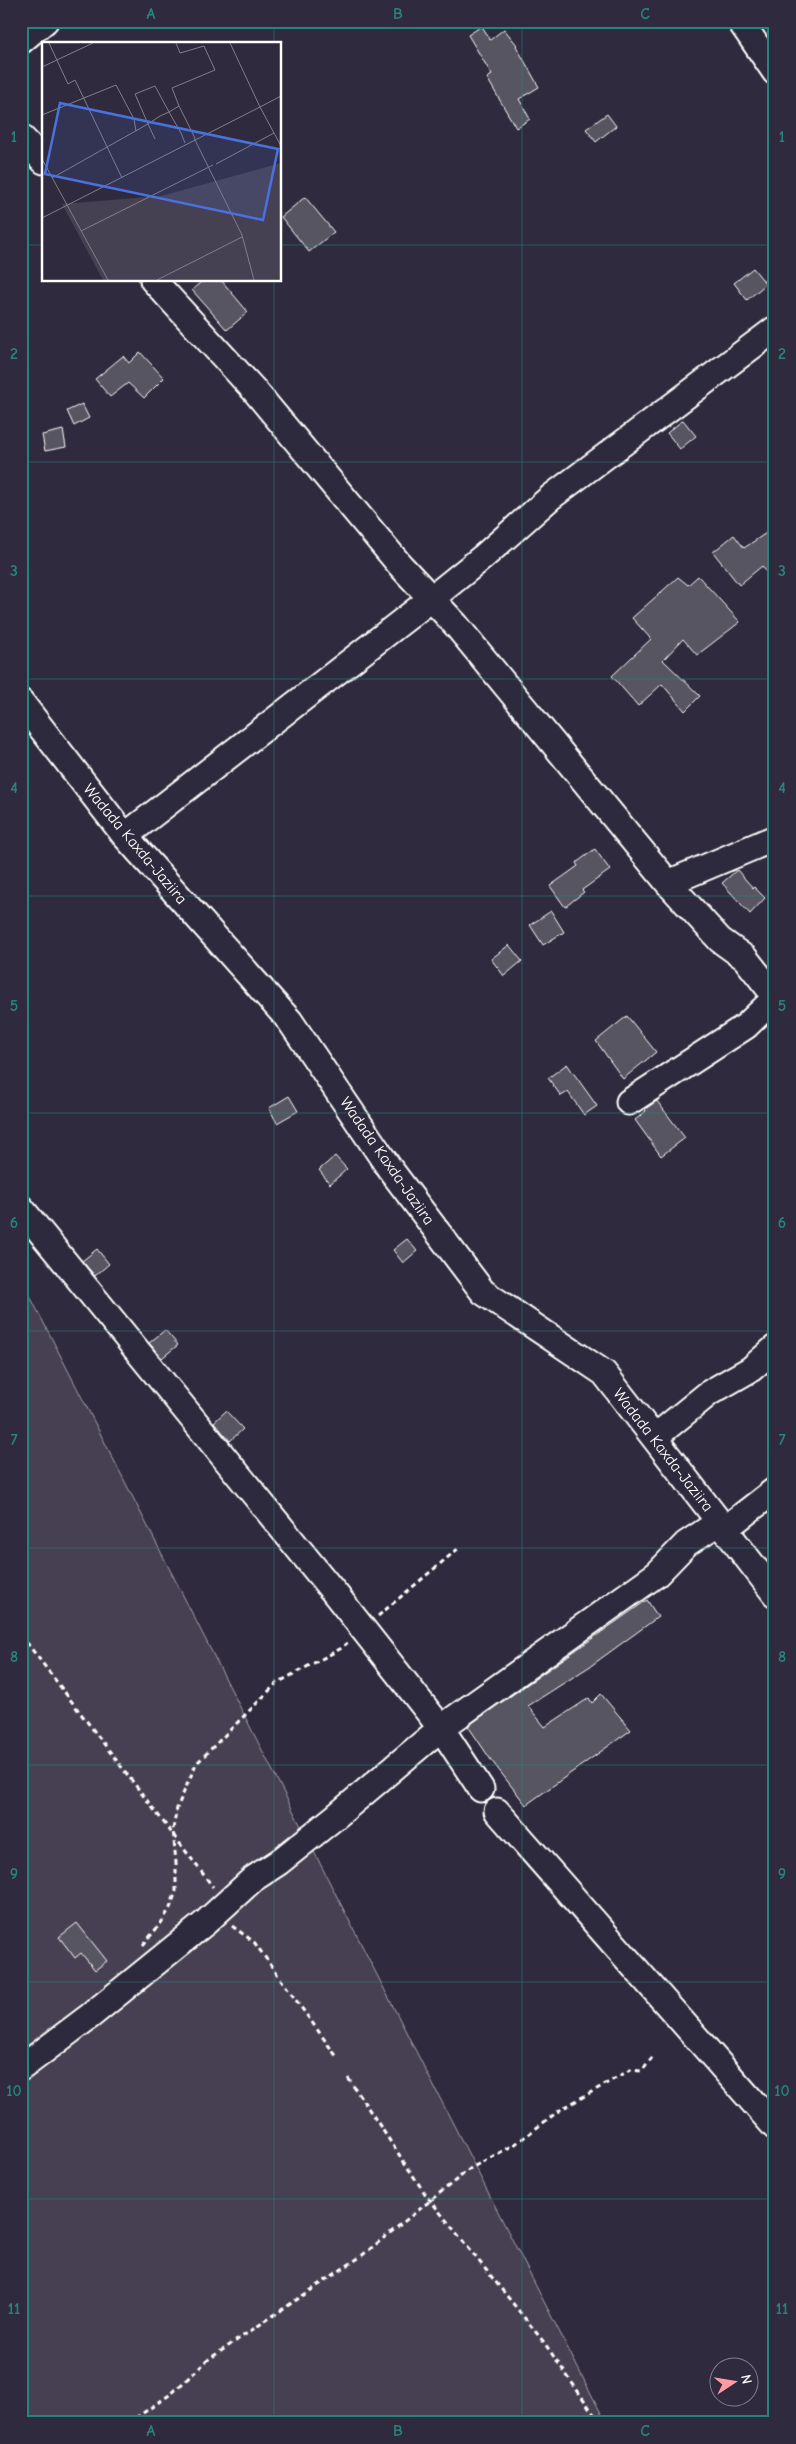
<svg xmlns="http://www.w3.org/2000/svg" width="796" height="2444" font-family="'Comic Neue',sans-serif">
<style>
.grass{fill:#464152;stroke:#a2a0a8}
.building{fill:#595564;stroke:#fff}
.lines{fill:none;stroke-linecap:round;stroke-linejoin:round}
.minor-casing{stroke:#fff;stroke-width:29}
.path{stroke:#fff;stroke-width:3;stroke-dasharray:5 4;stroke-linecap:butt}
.minor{stroke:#2f2a3d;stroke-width:25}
.grid{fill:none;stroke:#27847c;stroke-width:1;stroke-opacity:0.55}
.labels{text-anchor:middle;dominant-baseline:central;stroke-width:4;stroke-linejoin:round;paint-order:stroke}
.street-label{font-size:16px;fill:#fff;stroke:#2f2a3d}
.inset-road{fill:none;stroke:#827f8b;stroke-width:1}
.view{fill:#4a71e0;fill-opacity:0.15;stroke:#4a71e0;stroke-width:2.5}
.inset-edge{fill:none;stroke:#fff;stroke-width:2.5}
.neatline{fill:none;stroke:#27847c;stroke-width:2}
.grid-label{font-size:16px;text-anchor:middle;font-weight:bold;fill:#27847c}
</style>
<rect width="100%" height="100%" fill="#2f2a3d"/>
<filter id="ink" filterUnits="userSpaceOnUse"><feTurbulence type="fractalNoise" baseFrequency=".02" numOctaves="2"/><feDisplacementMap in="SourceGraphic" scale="10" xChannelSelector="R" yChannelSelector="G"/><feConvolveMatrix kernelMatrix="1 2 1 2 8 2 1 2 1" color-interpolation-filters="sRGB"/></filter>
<g filter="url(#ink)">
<path class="grass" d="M21,1266L31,1298L606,2423H21Z"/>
<path class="building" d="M482,26L490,40L504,29L517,45L516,46L539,87L519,99L530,119L516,128L487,78L492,75L468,35Z
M607,114L616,126L596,142L586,129Z
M305,197L334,232L309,252L281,217Z
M753,268L766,284L747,300L734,283Z
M203,280H221L248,312L227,330L192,290Z
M140,352L164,378L144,398L128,383L110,397L95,379L123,356L129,363Z
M82,404L89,418L74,426L67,411Z
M683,420L696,436L680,449L667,433Z
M63,430L66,447L45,451L42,435Z
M775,527V585L762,566L739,585L713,552L734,535L744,548Z
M698,576L740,622L697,655L683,639L663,660L700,696L685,711L662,684L638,706L612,676L651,639L632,618L678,577L688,585Z
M595,849L610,870L582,890L584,892L565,907L550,886L578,866L576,863Z
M737,870L753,888L754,887L765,898L750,914L722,883Z
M551,911L564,932L543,945L530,925Z
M509,945L522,961L504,976L491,959Z
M627,1016L656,1052L623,1079L596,1041Z
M567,1064L597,1106L584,1115L568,1092L561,1096L548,1078Z
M289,1096L298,1111L277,1123L269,1108Z
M657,1101L685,1138L661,1156L635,1120L646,1111L645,1109Z
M335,1156L347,1169L330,1184L319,1170Z
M407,1239L417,1251L403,1263L393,1250Z
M97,1249L109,1264L95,1276L82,1261Z
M165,1330L178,1345L162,1358L149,1343Z
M226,1411L243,1429L230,1441L214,1422Z
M647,1600L658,1617L592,1665L528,1706L545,1727L589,1698L592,1703L601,1694L631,1730L526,1805L491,1760L468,1726Z
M77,1923L107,1961L95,1970L81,1953L75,1958L59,1937Z"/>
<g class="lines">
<defs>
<path id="minor" d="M740,21L775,72
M21,41L45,21
M21,137L44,161
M153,280L255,391L400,565L456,625L668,883L720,940L745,958L775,996
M21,702L125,836L290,1021L390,1169L483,1292L604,1373L775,1594
M125,836L431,599L483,557L551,497L775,329
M668,883L775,838
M629,1102L746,1026L775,998
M21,1208L337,1596L441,1728L481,1789
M655,1437L709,1393L751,1369L775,1348
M725,1529L775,1490
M497,1811L775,2127
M21,2068L90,2016L206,1922L253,1879L279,1862L334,1818L441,1728L657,1574L686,1544L719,1522"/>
</defs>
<use href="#minor" class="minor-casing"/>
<path class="path" d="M378,1616L460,1547
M21,1635L213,1887
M232,1926L254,1942L337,2057
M143,1945L161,1923L170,1908L176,1891V1863L173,1829L177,1808L196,1764L277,1683L340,1649L347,1643
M348,2078L426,2195L543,2341L600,2423
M128,2423L171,2394L209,2359L360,2257L471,2168L514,2145L560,2110L630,2070L642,2071L653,2057"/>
<use href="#minor" class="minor"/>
</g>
</g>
<path class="grid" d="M274,21V44M522,21V2423M21,245H44M280,245H775M274,280V2423M21,462H775M21,679H775M21,896H775M21,1113H775M21,1331H775M21,1548H775M21,1765H775M21,1982H775M21,2199H775"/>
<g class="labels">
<g class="street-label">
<text transform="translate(135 844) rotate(50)">Wadada Kaxda-Jaziira</text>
<text transform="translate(387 1161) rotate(55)">Wadada Kaxda-Jaziira</text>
<text transform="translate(663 1450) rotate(52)">Wadada Kaxda-Jaziira</text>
</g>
</g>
<g transform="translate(42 42)">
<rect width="239" height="239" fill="#2f2a3d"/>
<path d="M239,121V238H61L20,162L119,154Z" fill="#464152"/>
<path class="inset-road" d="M7,1L26,42L33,38L80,136M134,1L138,11L162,4L173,28L130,46L137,64L127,70L118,74L106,82L93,52L113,44L127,70L139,91L143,101M188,1L218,65L239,54M0,25L51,1M137,64L153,96M0,73L74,43L92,77L94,89M152,96L200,193L212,238M0,117L66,238M174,122L232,91M10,136L106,82L113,97M0,176L218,65L239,104M39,189L171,123M115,238L200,195"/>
<path class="view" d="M18,61L236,107L221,178L3,132Z"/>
<rect width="239" height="239" class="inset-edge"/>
</g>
<rect width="796" height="2444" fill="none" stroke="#2f2a3d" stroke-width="55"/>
<g transform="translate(734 2382) rotate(78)"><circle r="24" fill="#2f2a3d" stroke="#827f8b"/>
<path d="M0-4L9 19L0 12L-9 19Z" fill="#ff9aa2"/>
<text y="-8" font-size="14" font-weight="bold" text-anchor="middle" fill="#ffffff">N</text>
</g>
<rect x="28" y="28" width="740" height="2388" class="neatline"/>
<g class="grid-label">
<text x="151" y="19">A</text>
<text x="398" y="19">B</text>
<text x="645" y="19">C</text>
<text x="14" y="142">1</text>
<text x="782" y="142">1</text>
<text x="14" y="359">2</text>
<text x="782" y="359">2</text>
<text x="14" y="576">3</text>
<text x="782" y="576">3</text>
<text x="14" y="793">4</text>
<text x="782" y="793">4</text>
<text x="14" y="1011">5</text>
<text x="782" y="1011">5</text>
<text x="14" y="1228">6</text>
<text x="782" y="1228">6</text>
<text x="14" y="1445">7</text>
<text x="782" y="1445">7</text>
<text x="14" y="1662">8</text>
<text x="782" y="1662">8</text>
<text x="14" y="1879">9</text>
<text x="782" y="1879">9</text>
<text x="14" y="2096">10</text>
<text x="782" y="2096">10</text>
<text x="14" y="2314">11</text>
<text x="782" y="2314">11</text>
<text x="151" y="2436">A</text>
<text x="398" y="2436">B</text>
<text x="645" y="2436">C</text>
</g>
</svg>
